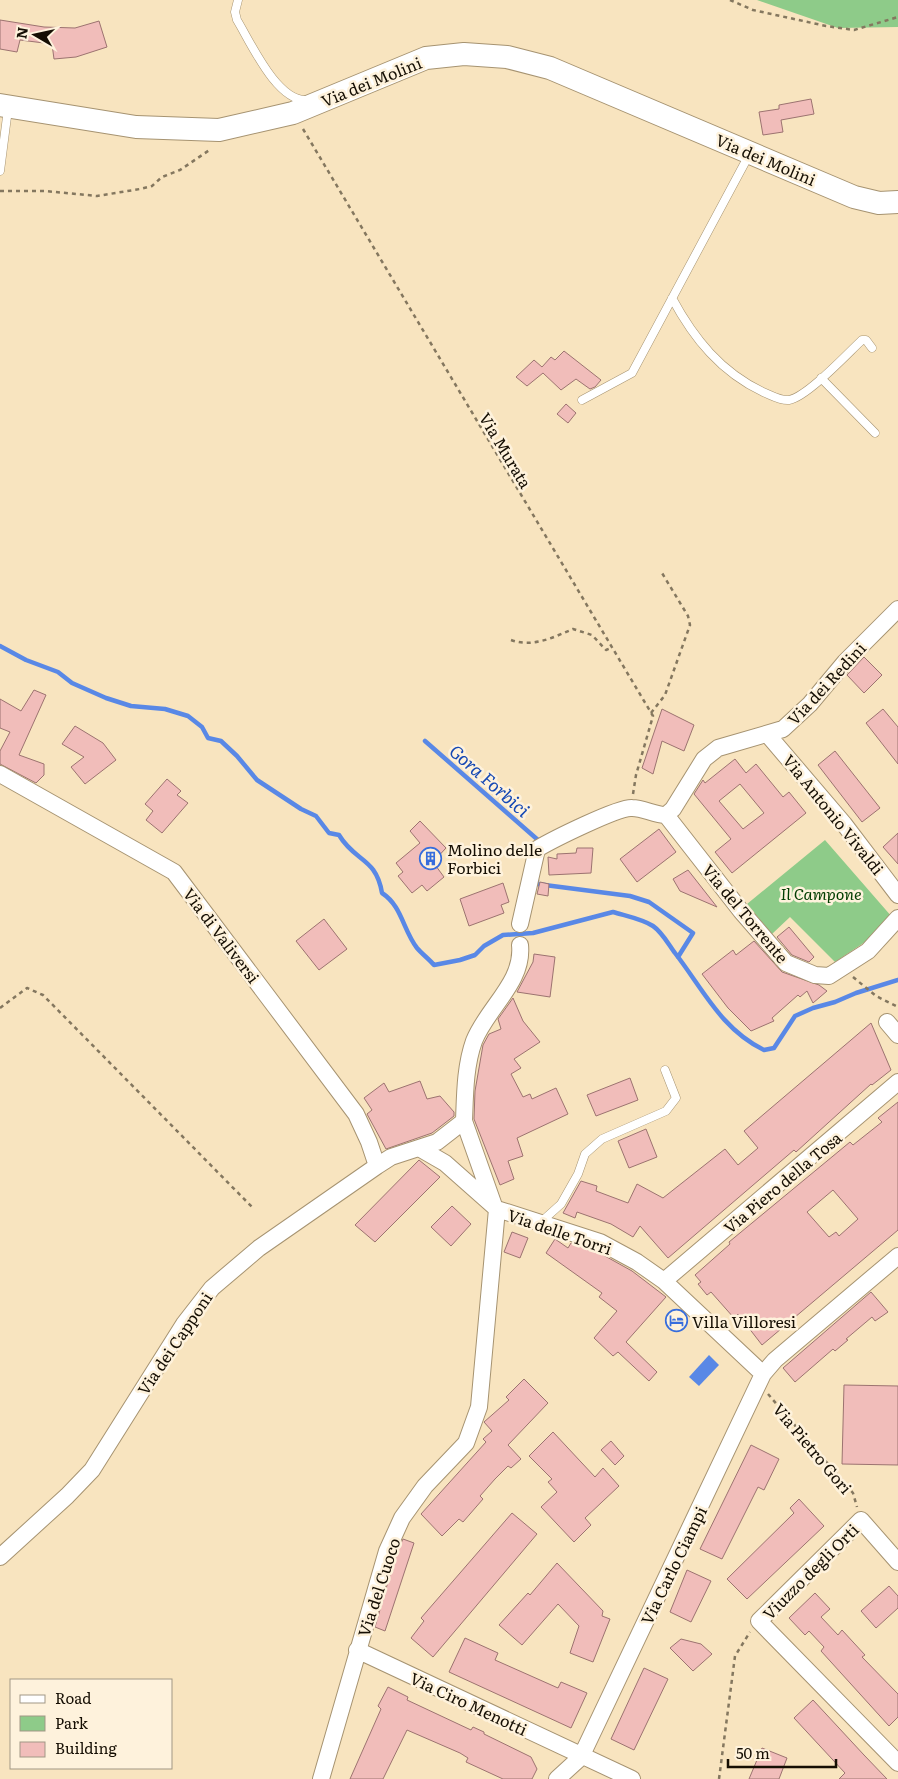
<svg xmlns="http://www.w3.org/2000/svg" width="898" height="1779" font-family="Literata,serif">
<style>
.green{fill:#8ecb89}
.water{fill:#5988e6}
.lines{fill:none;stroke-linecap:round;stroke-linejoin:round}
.stream{stroke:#5988e6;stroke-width:4.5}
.building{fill:#f1bdba;stroke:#9c7370;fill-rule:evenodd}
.lane-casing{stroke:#a69371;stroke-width:9}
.street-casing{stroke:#a69371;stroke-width:18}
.secondary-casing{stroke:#a69371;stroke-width:24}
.path{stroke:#84775f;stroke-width:2.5;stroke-dasharray:4 4;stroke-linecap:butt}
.lane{stroke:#fff;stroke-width:8}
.street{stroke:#fff;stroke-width:16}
.secondary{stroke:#fff;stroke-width:22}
.labels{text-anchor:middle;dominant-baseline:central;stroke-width:5;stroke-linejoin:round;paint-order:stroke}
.street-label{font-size:16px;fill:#150e03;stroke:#fef2dc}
.poi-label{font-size:16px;fill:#150e03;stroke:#fef2dc;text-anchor:start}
.park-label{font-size:16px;font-style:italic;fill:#003d00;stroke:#fef2dc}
.water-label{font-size:18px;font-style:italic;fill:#1548b4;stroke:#fef2dc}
</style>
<rect width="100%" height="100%" fill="#f8e4bf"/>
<path class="green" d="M757,0H898V27L838,28Z
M825,840L892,917L868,940L835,962L790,917L772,934L747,904Z"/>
<path class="water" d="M709,1355L719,1365L699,1386L689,1377Z"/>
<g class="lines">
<path class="stream" d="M0,646L26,660L58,672L72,683L106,698L131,706L165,709L188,716L202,727L208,738L221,741L237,756L257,780L301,809L316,816L329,833L339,835C355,862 376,857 382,893C402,906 403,930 417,948C422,954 429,959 434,965L460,960L475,955L484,946L503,935L533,933L613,912C626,916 642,919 653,926C662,932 669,945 675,953C703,989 721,1029 764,1050L774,1048L795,1016L813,1008L835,1002L856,993L898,980
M425,741L538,840
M537,880V884L630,896L649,902L693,933L678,957"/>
</g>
<path class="building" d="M0,20L44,27L75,28L99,21L107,47L76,57L54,59L52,44L20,40L17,52L0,49Z
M811,99L814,114L781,120L783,132L763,135L759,112L779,109V105Z
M564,351L601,380L595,387L590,389L576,379L561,390L543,373L527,386L516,377L534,360L542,367L551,357L555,360Z
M566,404L576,413L568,423L557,414Z
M864,657L882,675L864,693L847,675Z
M34,690L46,695L19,755L44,764V775L36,783L0,764V751L10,732L0,728V699L21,711Z
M662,709L694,725L684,751L662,741L653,774L642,768Z
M883,709L898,727V764L866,723Z
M75,726L103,743L116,760L85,784L71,767L84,757L62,744Z
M835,751L880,808L862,822L818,765Z
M735,759L746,773L756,764L783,797L789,792L806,813L732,873L715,852L731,839L694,794L703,780L705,783ZM740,784L764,813L743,829L719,801Z
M167,779L181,791L177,795L188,803L162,833L146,820L153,811L145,804Z
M420,821L446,848L433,862L444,877L427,891L422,885L412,893L398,876L403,872L396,863L420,843L410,831Z
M659,829L676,852L637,882L620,859Z
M898,833V864L883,847Z
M577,848H593L591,873L549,875L548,857L557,859V854L576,853Z
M688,870L717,907L680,891L673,879Z
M540,882L549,884L548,896L537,894Z
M503,883L509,902L501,905L504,913L469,926L460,899Z
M324,919L347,949L319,970L296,941Z
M789,927L814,957L809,962L792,955L777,937Z
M754,941L782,972L819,985L827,991L813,1003L807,991L800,997L798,995L772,1018L774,1021L751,1031L728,1008L702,974L733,950L736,955Z
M534,954L555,957L550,997L517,992L533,962Z
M513,998L523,1021L540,1042L514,1059L521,1068L511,1074L523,1097L530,1094L532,1099L556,1088L568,1114L517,1138L523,1156L508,1161L514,1179L500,1185L474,1119L475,1091L483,1045L489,1034L501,1029L498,1019Z
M871,1023L891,1070L872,1085L871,1084L796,1152L794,1150L668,1258L640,1226L633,1237L611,1224L577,1212L575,1218L563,1213L581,1181L597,1186L596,1191L628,1203L637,1184L663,1198L725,1149L738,1165L758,1148L744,1131Z
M630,1078L638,1100L596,1116L587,1095Z
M420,1081L427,1099L440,1096L454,1112V1116L432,1133L386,1149L367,1114L372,1110L364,1098L384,1083L389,1092Z
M898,1102V1230L762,1345L738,1314L734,1318L711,1292L707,1295L698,1284L701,1282L695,1275L730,1244L729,1242L850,1142L853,1145L882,1122L878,1118ZM833,1190L858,1219L839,1236L836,1232L829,1237L807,1212Z
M646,1129L657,1157L629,1168L618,1141Z
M419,1160L440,1177L375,1242L355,1225Z
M452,1206L471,1224L451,1246L431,1227Z
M512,1232L528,1238L520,1258L504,1252Z
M555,1239L568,1248L571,1243L596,1251L632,1271L666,1297L626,1342L657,1372L649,1381L618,1352L613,1356L594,1338L617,1311L599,1297L602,1293L546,1253Z
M871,1292L888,1312L875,1321L872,1317L846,1339L848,1340L835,1351L833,1349L795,1382L783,1368Z
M524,1379L548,1403L508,1445L521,1459L511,1468L508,1466L495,1479L480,1496L483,1499L463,1522L459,1519L442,1536L421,1514L486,1442L483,1439L492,1431L484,1422L509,1400L506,1397Z
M844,1385L898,1386V1465L842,1464Z
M553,1432L595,1477L603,1468L619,1486L585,1518L591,1525L574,1542L541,1507L557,1492L548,1482L552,1479L529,1456Z
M611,1441L624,1456L615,1465L601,1450Z
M751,1445L779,1459L764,1490L758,1487L722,1559L700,1549Z
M799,1499L824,1526L747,1599L727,1579L794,1513L790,1508Z
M512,1513L537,1534L433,1657L411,1638L424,1621L421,1618Z
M403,1539L414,1543L385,1631L375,1627L396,1554Z
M557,1563L603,1611L602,1616L610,1619L593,1662L570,1653L579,1626L558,1604L522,1645L499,1625L528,1593L530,1595Z
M687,1570L711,1581L691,1622L670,1612Z
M889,1586L898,1596V1608L876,1628L861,1611Z
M815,1593L830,1609L821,1617L838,1635L842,1630L865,1655L862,1657L898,1694V1717L889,1726L821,1651L824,1647L809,1631L805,1635L789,1618Z
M465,1638L498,1653L495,1660L558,1688L561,1682L587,1693L571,1728L449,1672Z
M681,1639L701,1644L712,1654L693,1671L670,1648Z
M644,1668L668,1679L634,1750L611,1739Z
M388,1687L408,1697L407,1700L471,1730L473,1727L484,1732V1734L531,1757L537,1769L532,1779H503L466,1762L468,1758L460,1753L407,1730L383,1779H350L381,1709L378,1706Z
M813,1700L864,1755L887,1779H839L845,1773L794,1718Z
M762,1748L787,1758L779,1779H749Z"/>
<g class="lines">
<defs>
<path id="lane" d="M238,0L235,12L237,20C251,43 277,102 307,100
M0,171L8,109
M672,298C694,339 721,372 763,392C771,395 780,401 789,400C807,397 847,354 862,340H866L872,348
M821,378L875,433
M582,400L632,373L749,155
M541,1222L561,1204L578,1174L585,1154L602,1139L666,1111L676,1098L665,1070"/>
<path id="street" d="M768,735L844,824L898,895
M0,774L174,872L356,1114L369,1142L377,1166
M666,815L741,911L786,963L815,975L829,976L868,951L898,918
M520,924L537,849C552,840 618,807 632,808C644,808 654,815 666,815L673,809L704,759L718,748L783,729L810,704L845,662L898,609
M887,1022L898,1035
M464,1121L494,1206
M419,1148L445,1163L497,1209L600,1242L637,1262L664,1281L763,1374
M664,1281L898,1082
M0,1557L67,1496L92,1470L184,1324L212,1288L259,1248L377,1166L391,1157L437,1142L464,1121C465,1095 465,1066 474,1041C487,1008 524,982 520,945
M898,1562L861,1520L759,1621L898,1763
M357,1650L632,1779
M321,1779L387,1551L402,1518L425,1486L466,1443L479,1407L497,1209
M557,1779L581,1757L763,1374L775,1360L898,1256"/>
<path id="secondary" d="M0,105L136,127L219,130L293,113L426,58L464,54L507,57L550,68L854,197L879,203L898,202"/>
</defs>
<use href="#lane" class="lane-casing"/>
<use href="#street" class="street-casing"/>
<use href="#secondary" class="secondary-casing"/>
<path class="path" d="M730,0L753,10L826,26L854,30L898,17
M303,129L653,716L636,775L633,794
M0,191H45L97,196L140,189L152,186L162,177L180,170L211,149
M511,640C533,648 554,637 573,629L592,635L606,650L611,648
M651,713L665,695L690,625L688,616L662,573
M853,977L876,996L898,1007
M0,1008L27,988L43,995L253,1208
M768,1394L853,1493L857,1507
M719,1779L735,1656L750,1632"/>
<use href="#lane" class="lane"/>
<use href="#street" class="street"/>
<use href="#secondary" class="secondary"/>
</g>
<defs>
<symbol id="building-ring" viewBox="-11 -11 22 22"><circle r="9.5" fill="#fef2dc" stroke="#376ddc" stroke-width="1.5"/><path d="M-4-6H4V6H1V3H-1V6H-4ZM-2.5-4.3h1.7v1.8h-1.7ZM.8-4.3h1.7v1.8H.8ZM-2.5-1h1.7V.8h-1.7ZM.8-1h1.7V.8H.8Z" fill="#376ddc"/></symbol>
<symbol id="hotel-ring" viewBox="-11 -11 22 22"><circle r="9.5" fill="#fef2dc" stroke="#376ddc" stroke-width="1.5"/><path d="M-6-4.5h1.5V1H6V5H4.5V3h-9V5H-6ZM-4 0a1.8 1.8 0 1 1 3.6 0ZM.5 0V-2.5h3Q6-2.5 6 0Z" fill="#376ddc"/></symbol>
</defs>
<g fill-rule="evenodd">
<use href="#building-ring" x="418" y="846" width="25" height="25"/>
<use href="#hotel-ring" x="664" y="1308" width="25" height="25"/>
</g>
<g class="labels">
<g class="street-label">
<text transform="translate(371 81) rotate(-22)">Via dei Molini</text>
<text transform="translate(766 159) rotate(23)">Via dei Molini</text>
<text transform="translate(506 450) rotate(59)">Via Murata</text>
<text transform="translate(826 683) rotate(-47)">Via dei Redini</text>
<text transform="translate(834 814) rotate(51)">Via Antonio Vivaldi</text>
<text transform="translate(746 913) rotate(50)">Via del Torrente</text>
<text transform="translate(222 935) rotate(53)">Via di Valiversi</text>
<text transform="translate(782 1182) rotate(-40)">Via Piero della Tosa</text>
<text transform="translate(560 1231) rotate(19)">Via delle Torri</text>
<text transform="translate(174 1343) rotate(-56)">Via dei Capponi</text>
<text transform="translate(813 1448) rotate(50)">Via Pietro Gori</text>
<text transform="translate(673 1565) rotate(-64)">Via Carlo Ciampi</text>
<text transform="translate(810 1571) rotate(-45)">Viuzzo degli Orti</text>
<text transform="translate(378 1587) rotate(-72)">Via del Cuoco</text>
<text transform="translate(469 1703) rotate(25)">Via Ciro Menotti</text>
</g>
<g class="poi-label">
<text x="447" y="849">Molino delle<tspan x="447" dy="18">Forbici</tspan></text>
<text x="692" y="1321">Villa Villoresi</text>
</g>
<g class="park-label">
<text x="821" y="893">Il Campone</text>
</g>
<g class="water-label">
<text transform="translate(490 780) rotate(41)">Gora Forbici</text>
</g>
</g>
<rect x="10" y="1679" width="162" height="90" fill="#fef2dc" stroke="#a19785"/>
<rect x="20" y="1695" width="25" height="8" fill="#ffffff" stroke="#a19785"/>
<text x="55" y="1704" font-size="15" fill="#150e03">Road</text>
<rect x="20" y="1716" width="25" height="15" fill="#8ecb89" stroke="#a19785"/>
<text x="55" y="1729" font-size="15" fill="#150e03">Park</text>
<rect x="20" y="1742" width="25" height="15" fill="#f1bdba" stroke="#a19785"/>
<text x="55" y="1754" font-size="15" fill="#150e03">Building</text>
<g transform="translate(35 35) rotate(279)" stroke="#fef2dc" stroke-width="4" paint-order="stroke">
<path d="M0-4L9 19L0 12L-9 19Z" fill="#150e03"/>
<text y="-8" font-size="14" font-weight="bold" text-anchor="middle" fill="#150e03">N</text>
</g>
<path d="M728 1759v8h108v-8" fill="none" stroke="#150e03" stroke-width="2.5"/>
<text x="736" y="1759" font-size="15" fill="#150e03" stroke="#fef2dc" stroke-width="4" paint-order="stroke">50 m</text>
</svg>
